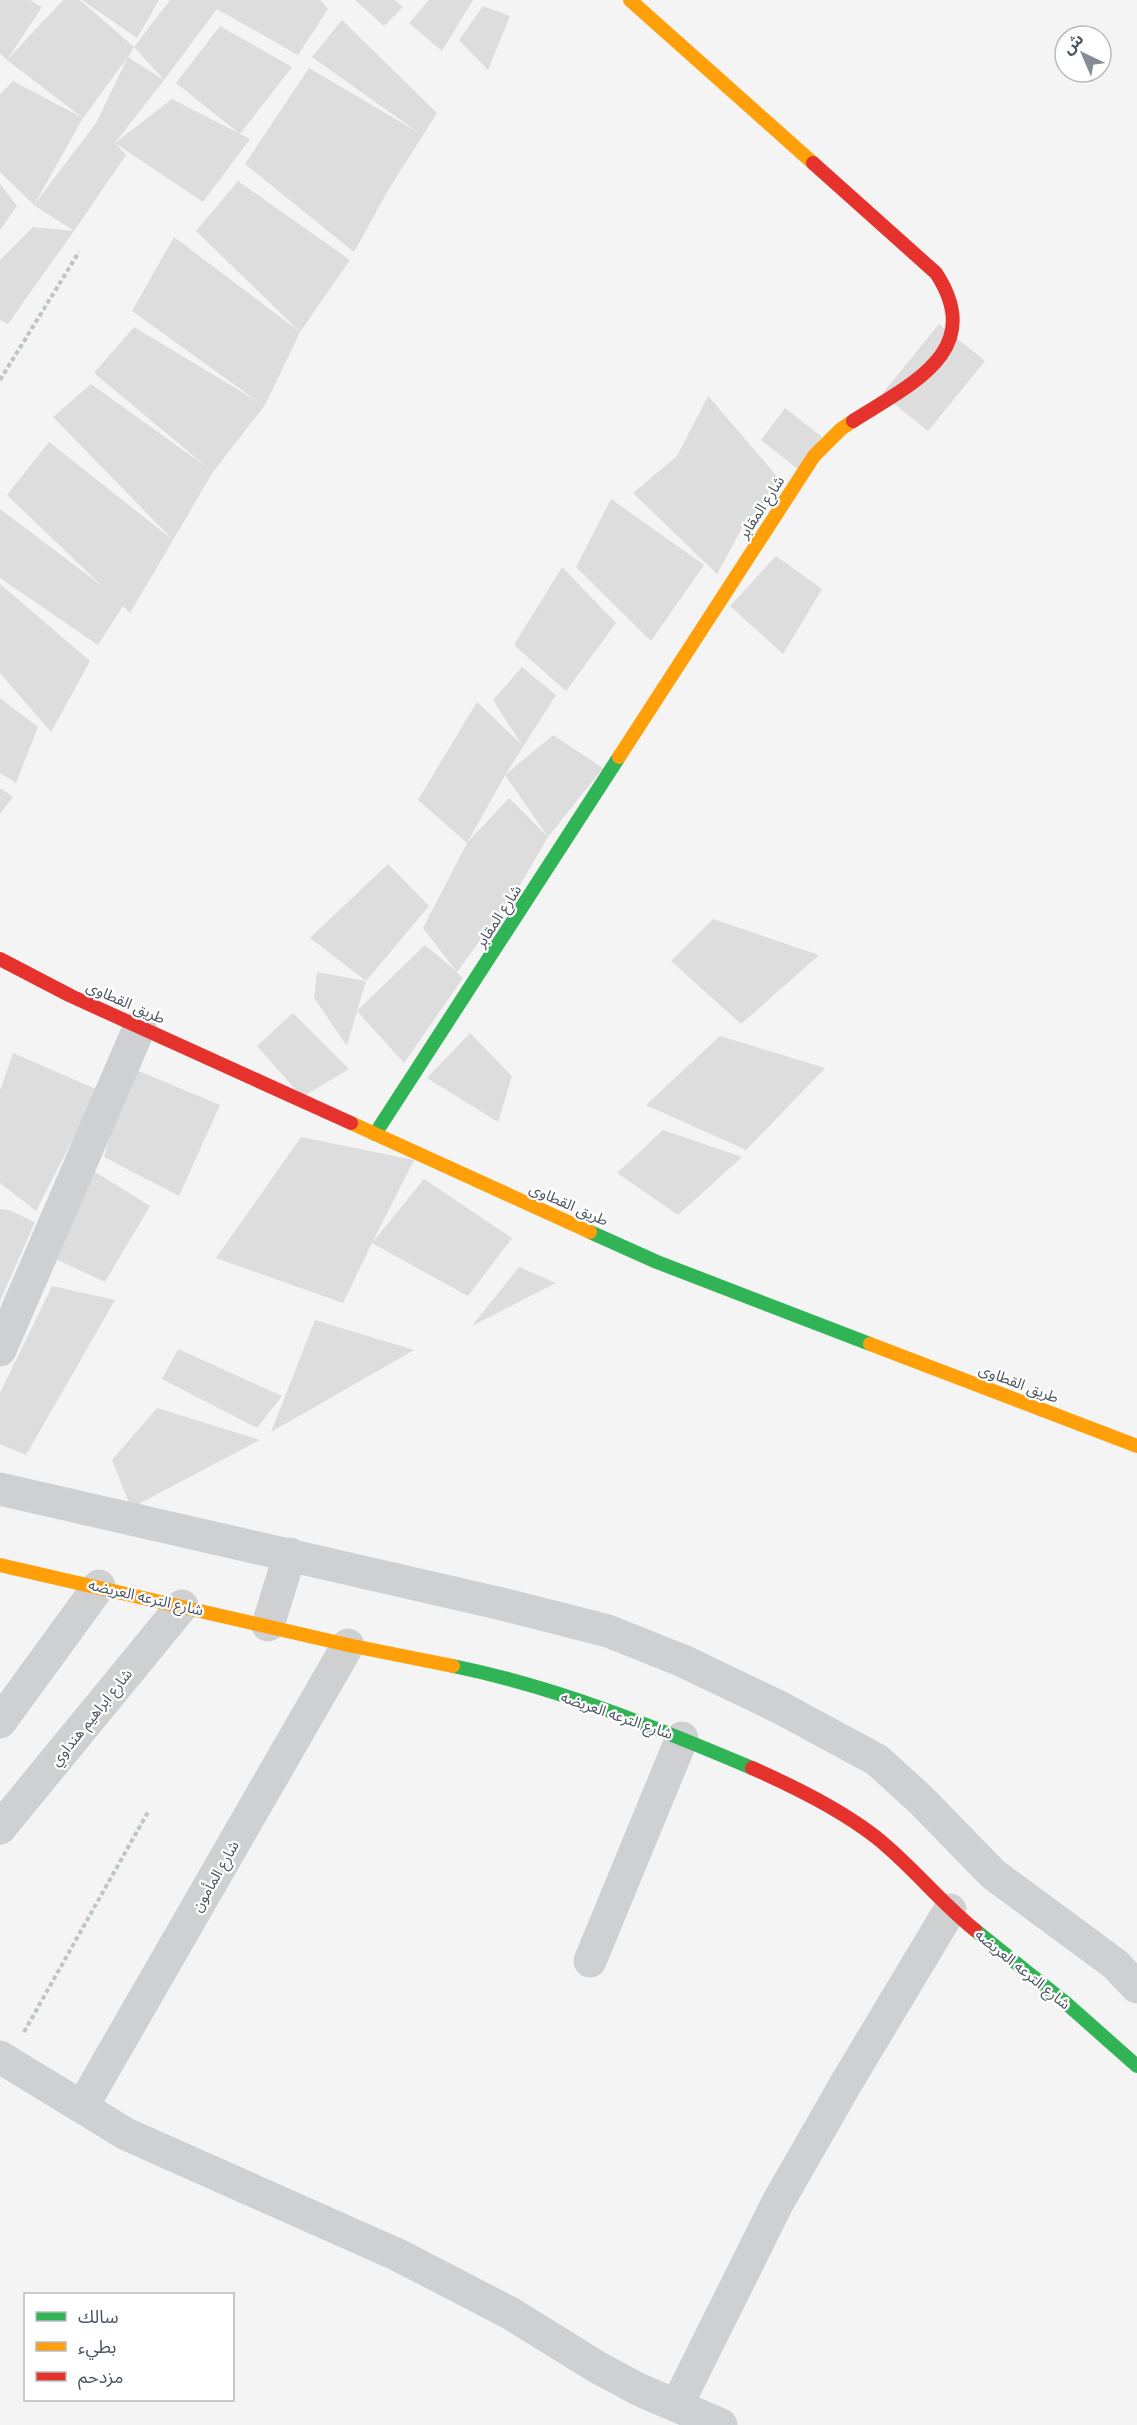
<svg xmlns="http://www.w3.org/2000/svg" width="1137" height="2425" font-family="Mulish,'Noto Sans Arabic',sans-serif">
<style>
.building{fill:#ddddde}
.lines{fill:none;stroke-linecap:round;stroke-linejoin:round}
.path{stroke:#bcc7c4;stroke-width:4;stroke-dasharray:4.5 3;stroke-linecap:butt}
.street{stroke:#ced0d2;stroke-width:33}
.fast{stroke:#30b455;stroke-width:14}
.slow{stroke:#ff9f0a;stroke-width:14}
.jam{stroke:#e5322d;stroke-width:14}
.labels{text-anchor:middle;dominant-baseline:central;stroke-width:4.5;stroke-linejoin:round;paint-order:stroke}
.street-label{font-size:15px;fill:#4a5661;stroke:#fff}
</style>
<rect width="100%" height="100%" fill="#f4f4f4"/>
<path class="building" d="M0,0H30L42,7L7,60L63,0H80L134,47L128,57L164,80L134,47L170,0H320L328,9L298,55L217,9L164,80L115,143L172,99L250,139L203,202L115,143L126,155L74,231L34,205L96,123L128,57L83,118L7,60L0,53Z
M82,0H159L137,38Z
M355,0H395L403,7L384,26Z
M429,0H473L442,51L409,23Z
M483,6L510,16L488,70L459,40Z
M342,20L437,113L387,192L354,252L245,164L309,68L419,133L312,57Z
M220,26L292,67L240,134L176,83Z
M13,81L83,118L34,205L0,172V94Z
M238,181L350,260L300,332L265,405L213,472L173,540L130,613L123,606L98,645L0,578V509L102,586L7,495L49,442L173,540L53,417L91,384L208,468L94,373L134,327L260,403L132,311L174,237L300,332L196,231Z
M0,184L17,206L0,230Z
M33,227L74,231L8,324L0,320V260Z
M939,324L985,361L928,431L882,394Z
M708,396L782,482L743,526L717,574L633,493L677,456Z
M785,408L822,437L798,469L761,440Z
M611,499L704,565L651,641L576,567Z
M776,556L822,589L783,654L730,606Z
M562,567L616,623L566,691L514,645Z
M0,584L90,661L51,732L0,673Z
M522,667L556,695L505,775L553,735L603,768L548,837L505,775L467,843L509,798L548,837L517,890L457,972L463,978L404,1063L357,1011L347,1046L314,998L317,972L366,981L310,938L388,864L429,906L366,981L357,1011L425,945L457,972L423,928L467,843L418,800L477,702L522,745L493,700Z
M0,698L38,727L16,783L0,773Z
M0,788L13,797L0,814Z
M713,919L819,955L741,1024L671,961Z
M293,1013L349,1069L302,1097L257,1046Z
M470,1033L512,1076L498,1122L427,1078Z
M720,1036L825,1068L746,1150L646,1105Z
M13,1053L98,1090L36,1211L0,1183V1091Z
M129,1067L220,1105L179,1196L104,1157Z
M663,1130L742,1157L678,1215L617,1173Z
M301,1137L414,1160L372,1243L424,1179L512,1238L468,1296L372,1243L343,1303L216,1258Z
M92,1170L150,1206L105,1282L49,1256Z
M0,1209L9,1210L35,1222L0,1301Z
M519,1267L556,1283L472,1326Z
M52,1286L115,1300L26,1455L0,1444V1393Z
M315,1320L414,1350L271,1432Z
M178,1349L282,1396L257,1428L162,1379Z
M157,1408L260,1440L131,1508L112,1460Z"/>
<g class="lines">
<path class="path" d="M0,380L79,252
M24,2032L148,1812"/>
<path class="street" d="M0,1350L140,1026
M0,1489L502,1604L608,1631L683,1661L779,1707L877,1760L921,1800L993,1874L1115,1964L1137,1987
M268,1625L290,1554
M0,1722L99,1586
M0,1828L182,1606
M590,1961L682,1738
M0,2057L126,2134L398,2255L510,2313L597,2367L640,2390L721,2425
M82,2107L348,1645
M677,2405L778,2202L848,2080L950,1910"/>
<path class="fast" d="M375,1134L619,757
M590,1232L657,1262L870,1344
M453,1666C557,1687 655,1727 752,1768
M975,1930L1067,2004L1137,2066"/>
<path class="slow" d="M630,0L813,163
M619,757L814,456L841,429L853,421
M351,1123L590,1232
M870,1344L1137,1446
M0,1565L348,1645L453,1666"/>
<path class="jam" d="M813,163L936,273C987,351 911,384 853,421
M0,959L71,996L351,1123
M752,1768C793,1786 843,1811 877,1838C912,1866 940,1902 975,1930"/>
</g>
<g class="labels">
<g class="street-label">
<text transform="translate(761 507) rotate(-57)">شارع المقابر</text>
<text transform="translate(498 916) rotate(-57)">شارع المقابر</text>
<text transform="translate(126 1002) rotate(24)">طريق القطاوى</text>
<text transform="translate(569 1204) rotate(24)">طريق القطاوى</text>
<text transform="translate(1019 1383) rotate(21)">طريق القطاوى</text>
<text transform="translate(146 1597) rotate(13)">شارع الترعه العريضه</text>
<text transform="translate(617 1715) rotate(19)">شارع الترعه العريضه</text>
<text transform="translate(91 1717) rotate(-51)">شارع ابراهيم هنداوي</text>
<text transform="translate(215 1876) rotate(-60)">شارع المأمون</text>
<text transform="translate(1023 1969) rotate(39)">شارع الترعه العريضه</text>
</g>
</g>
<rect x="24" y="2293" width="210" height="108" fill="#ffffff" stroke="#b7bbc0" stroke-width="1.5"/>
<rect x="36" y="2312" width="30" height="9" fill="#30b455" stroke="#b7bbc0" stroke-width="1.5"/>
<text x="78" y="2323" font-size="18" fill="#4a5661">سالك</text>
<rect x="36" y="2342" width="30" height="9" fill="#ff9f0a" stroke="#b7bbc0" stroke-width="1.5"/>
<text x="78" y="2353" font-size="18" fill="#4a5661">بطيء</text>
<rect x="36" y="2372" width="30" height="9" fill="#e5322d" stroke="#b7bbc0" stroke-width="1.5"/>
<text x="78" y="2383" font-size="18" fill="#4a5661">مزدحم</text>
<g transform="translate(1083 54) rotate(316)"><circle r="28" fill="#ffffff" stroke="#b7bbc0" stroke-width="1.5"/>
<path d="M0-4.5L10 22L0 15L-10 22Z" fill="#868d94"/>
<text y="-9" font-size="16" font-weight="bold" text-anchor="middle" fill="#4a5661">ش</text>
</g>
</svg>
